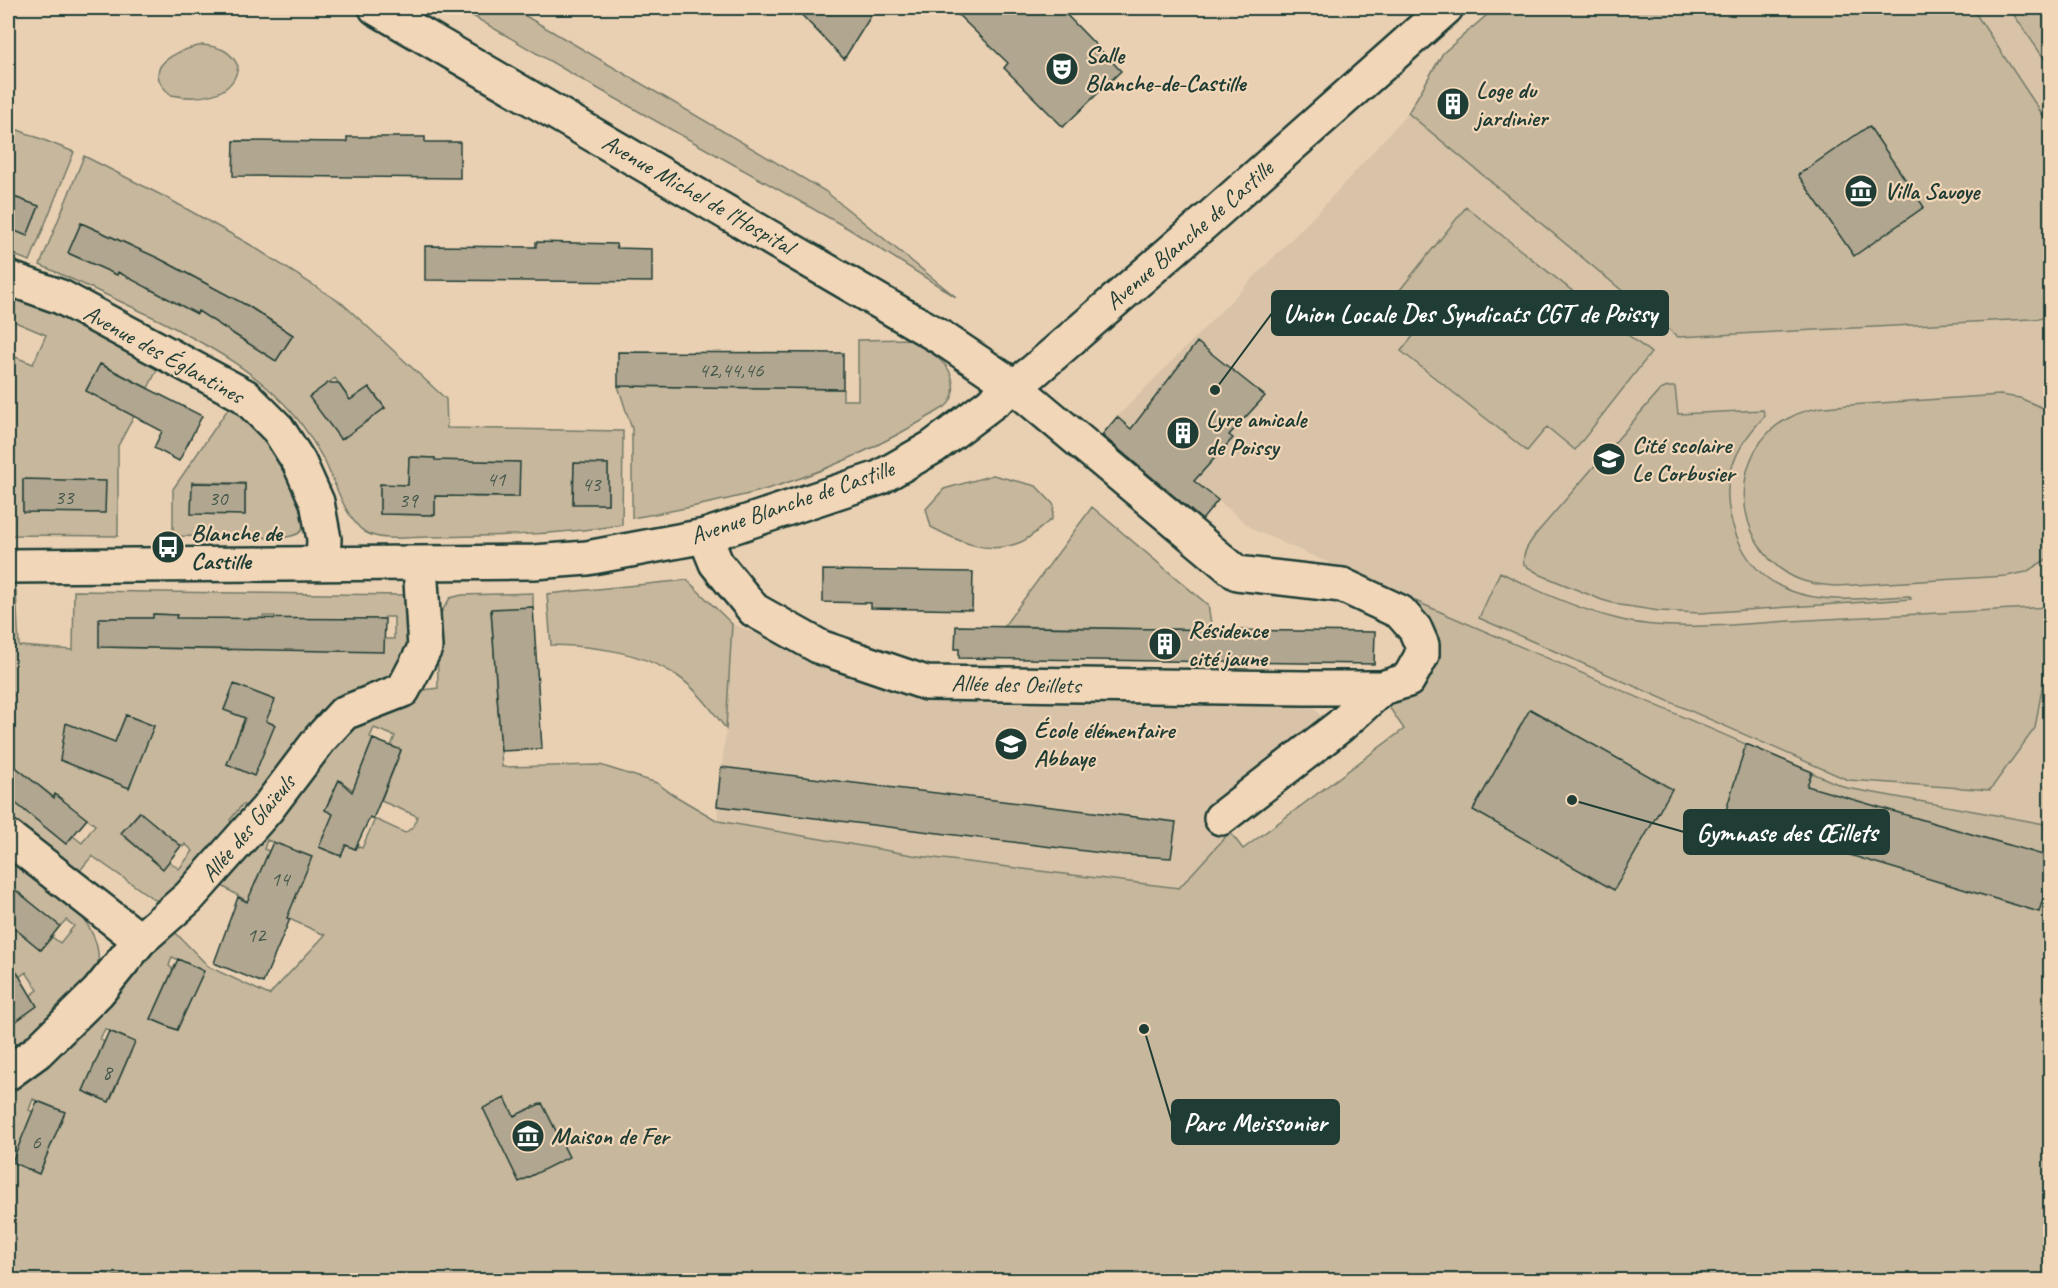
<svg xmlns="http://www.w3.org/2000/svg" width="2058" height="1288" font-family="Caveat,sans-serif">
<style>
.built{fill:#d8c3a8}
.green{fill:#c7b79d;stroke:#737a68;stroke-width:1.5;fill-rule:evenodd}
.building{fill:#b1a690;stroke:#1f3d34;stroke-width:1.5}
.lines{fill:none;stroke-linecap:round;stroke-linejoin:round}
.minor-casing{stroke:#1f3d34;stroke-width:38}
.tertiary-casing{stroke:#1f3d34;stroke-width:38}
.minor{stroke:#f1d6b8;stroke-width:33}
.tertiary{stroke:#f1d6b8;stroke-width:33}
.labels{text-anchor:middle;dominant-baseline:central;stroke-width:4.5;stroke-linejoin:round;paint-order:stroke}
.number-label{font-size:21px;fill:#44574b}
.poi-label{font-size:24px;font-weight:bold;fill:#1f3d34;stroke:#f1d6b8;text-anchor:start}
.street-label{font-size:24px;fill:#1f3d34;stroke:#f1d6b8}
.leader{fill:none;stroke:#1f3d34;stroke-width:2}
.callout-dot{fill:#1f3d34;stroke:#f1d6b8;stroke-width:2}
.callout{fill:#1f3d34;stroke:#1f3d34;stroke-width:2}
.callout-label{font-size:26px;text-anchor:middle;font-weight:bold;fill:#fff}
</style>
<rect width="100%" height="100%" fill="#e9d0b3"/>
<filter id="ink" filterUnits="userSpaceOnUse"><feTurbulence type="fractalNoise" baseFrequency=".0167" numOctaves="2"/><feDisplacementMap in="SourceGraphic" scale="12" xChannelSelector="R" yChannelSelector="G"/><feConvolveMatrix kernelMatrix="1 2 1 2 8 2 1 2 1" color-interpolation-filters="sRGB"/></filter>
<g filter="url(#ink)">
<path class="built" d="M1972,8H2050V126Z
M1408,113L1678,337L2050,318V825L1847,788L1413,600L1254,530L1117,417L1320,210Z
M687,580L732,624L900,691L927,698L990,704L1313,705L1326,724L1213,807L1230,832L1179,888L918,856L718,821L717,806L726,730L707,703L677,675L640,658L592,646L551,645L547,594Z"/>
<path class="green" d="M459,8H512L825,191L956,297L849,229L579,78Z
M1502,8H1972L2050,126V318L1678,337L1408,113L1443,53L1487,15Z
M2009,8H2050V67Z
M203,45C220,47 230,50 238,66C234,98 197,100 171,95C168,92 163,88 161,84C147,60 187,48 203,45Z
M8,126L74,152L30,261L8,253V228L27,235L39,207L8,194Z
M84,156L167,198L249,244L343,304L446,399L447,428L623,431L622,525C558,535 493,536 428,537C410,537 381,542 365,532C346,520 335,482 325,462C316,446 307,430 295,416C259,373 216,350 167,324C125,303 83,284 40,265ZM81,223L130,245L117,275L68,253ZM164,261L211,286L197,314L149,289ZM247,305L293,335L276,361L230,332ZM335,378L350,400L369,387L385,408L310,397ZM409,457L435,458V515L380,514V485H408ZM473,461L519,462V497H473ZM574,464H608V504L573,503Z
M1466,207L1651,353L1575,450L1547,427L1527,451L1401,351L1418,330L1388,305Z
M8,294L66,318L160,364L148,388L101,364L86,390L134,416L118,446V536L8,535V354L33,364L46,335L8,319ZM23,480L105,512H23Z
M910,339C920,346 932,352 941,361C954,371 959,396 945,407C887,443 820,475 753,493C713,503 673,511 632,518V429L618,386L843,389V400H858V340Z
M1668,387H1675L1678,414L1763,410L1765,416C1726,456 1717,496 1741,546C1752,567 1769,583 1791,591C1829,605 1870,597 1910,596L1911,599L1700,613L1659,611L1620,605L1602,600L1541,575L1524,565C1521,553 1530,543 1536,534L1660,390Z
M2000,395L2020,398L2050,411V557L2026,572L2007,576L1837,586C1819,585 1803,583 1788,574C1732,540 1728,451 1787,419C1802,410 1818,407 1835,406Z
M230,406C244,418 258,431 269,445C281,460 313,512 302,530C298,536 288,537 281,538L173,536V489ZM192,482L245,483V514H192Z
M993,475L1036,486L1054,505L1052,519C1043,525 1030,539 1021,542C989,556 959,542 931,527L926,509L944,489Z
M1092,507L1208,605L1212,630L1004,626Z
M1500,572C1537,591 1577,609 1618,619C1666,632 1739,624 1790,621C1876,617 1962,612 2049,607L2044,677L2035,728L1990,790L1848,780L1479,618Z
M687,580L732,624L726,729C712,710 696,688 676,675C639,651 594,646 551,645L547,594Z
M8,590H16L19,646L73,650L74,591L404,595L407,598L409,651L402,671L250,805H242L230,820L232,825C213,852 191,895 155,900L92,856L73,879L8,826V797L66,844L73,836L82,843L95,825L87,819L84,821L8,761ZM154,614L176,615V618L230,619V650L99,647L100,618H153ZM263,616H275V619H384L385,617H394V639L263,638ZM232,690L253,699L266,721L254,775L227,764L245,717L224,709ZM126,715L154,726L117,783L79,768L115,742ZM139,812L183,847L185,844L193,851L179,869L169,861L162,868L121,834Z
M533,593V607L491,610L502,767L600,765L657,783L672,794L718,821L918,856L1179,888L1230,832L1243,849L1404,729L1387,704L1428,622L1413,600L1847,788L2050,825V1280H145L102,1273L78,1280H8V1085L169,926L209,967L269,995L325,935L276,913L289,848L267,840L264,849L269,851L248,902L219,884L335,737L415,691L438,688L437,619L450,598L462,595ZM374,728L395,736L391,746L401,751L381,801L417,816L414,826L405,833L375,819L362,848L356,846L355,849L346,845L341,856L319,847L324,835L337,815L325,810L339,780L353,790L373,739L370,737ZM172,957L194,966L199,980L177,1030L151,1019L173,969L169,966ZM105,1029L126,1038L121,1048L131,1052L109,1102L83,1091L104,1042L100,1039ZM33,1099L53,1107L60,1123L39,1174L12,1162L33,1112L29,1110Z
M8,852C42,879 115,924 95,977L8,1060V1027L36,1006L30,996L38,990L26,972L18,978L20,981L8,989V923L41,950L52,937L60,943L74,926L66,920L60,926L8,884Z"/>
<path class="building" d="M795,8H876L844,59Z
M951,8H1060L1121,71L1063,127L1004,68L1008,63Z
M1869,126L1924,207L1854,256L1798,175Z
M347,137H425V142H460V178L233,176L234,141L347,142Z
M8,195L39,206L27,236L8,228Z
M81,223L158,258L248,306L293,335L276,361L198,311L197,314L118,272L117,275L68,253Z
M536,242L616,244L617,248L652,249V282L425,280V246L536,247Z
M1197,342L1265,396L1229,435L1233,438L1194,481L1218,500L1202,520L1102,435L1117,417L1131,429Z
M618,352L843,353V389L618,386Z
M100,364L202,416L179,461L154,448L162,431L86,391Z
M328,383H338L350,400L369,387L385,408L341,440L309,397Z
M409,457L435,458V460L520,462L519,497L435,496V515L380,514V484L408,485Z
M574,463L608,464V504H573Z
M23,479L106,481L105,513L23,512Z
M192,483L245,484V515L191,514Z
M823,570L973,572L972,610L871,608V603L823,602Z
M533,607L542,749L501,751L491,609Z
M153,614L177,615L176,618L385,619L384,652L99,647V618H153Z
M956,626L1375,632L1374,664L959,658V649H955Z
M234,684L275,700L266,721L275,725L254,776L227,764L245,718L224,710Z
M1530,709L1672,789L1614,890L1473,810Z
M126,715L154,726L129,788L60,760L66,723L115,742Z
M373,739L401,750L373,819L370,817L355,849L346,845L341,856L319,847L333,814L325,810L339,780L352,792Z
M1746,744L1812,772L1807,786L2050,857V874L2039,912L1724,817Z
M8,761L54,798L55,794L87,819L66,844L8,797Z
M721,767L1176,822L1171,858L1110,854L717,806Z
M140,812L181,846L163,869L121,833Z
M273,842L312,857L287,918L290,919L263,983L214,963L238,897L247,902Z
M8,884L60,926L41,950L8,923Z
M8,957L37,1006L8,1027Z
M178,959L204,971L177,1030L151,1019Z
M109,1031L135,1042L109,1102L83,1091Z
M505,1098L514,1116L542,1103L569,1157L519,1182L483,1108Z
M37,1101L65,1112L39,1174L12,1162Z"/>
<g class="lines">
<defs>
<path id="minor" d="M376,8L942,338L1015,387L1237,573L1342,585L1400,612L1415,629L1422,645V655L1408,680L1382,688H1305L926,683L820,647L754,610L716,563L705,536
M8,278L61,297L245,396L278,429L299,462L317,502L324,539L323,563
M1221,818L1340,726L1382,688
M8,837L140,940
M8,1073L37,1052L98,992L140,940L189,897L267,809L320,739L344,713L403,690L425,648L420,564"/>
<path id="tertiary" d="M8,566L534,562L587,558L705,536L879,478L933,447L1033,372L1204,223L1446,8"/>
</defs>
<use href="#minor" class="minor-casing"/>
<use href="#tertiary" class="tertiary-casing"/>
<use href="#minor" class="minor"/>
<use href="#tertiary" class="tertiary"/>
</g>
</g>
<defs>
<symbol id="theatre-disc" viewBox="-11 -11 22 22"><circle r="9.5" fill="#1f3d34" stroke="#f1d6b8"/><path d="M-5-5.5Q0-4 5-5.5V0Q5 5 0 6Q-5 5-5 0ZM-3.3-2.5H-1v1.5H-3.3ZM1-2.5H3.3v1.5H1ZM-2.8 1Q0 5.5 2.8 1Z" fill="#fff"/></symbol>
<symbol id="building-disc" viewBox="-11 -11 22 22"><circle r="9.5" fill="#1f3d34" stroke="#f1d6b8"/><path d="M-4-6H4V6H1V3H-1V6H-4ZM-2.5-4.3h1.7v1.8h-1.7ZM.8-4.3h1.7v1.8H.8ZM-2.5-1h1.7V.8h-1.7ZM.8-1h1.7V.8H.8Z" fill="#fff"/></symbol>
<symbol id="museum-disc" viewBox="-11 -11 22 22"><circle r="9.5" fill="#1f3d34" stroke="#f1d6b8"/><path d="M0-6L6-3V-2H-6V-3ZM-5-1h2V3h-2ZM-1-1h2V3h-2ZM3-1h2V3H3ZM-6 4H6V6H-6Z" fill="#fff"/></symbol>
<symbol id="school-disc" viewBox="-11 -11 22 22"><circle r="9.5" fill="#1f3d34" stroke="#f1d6b8"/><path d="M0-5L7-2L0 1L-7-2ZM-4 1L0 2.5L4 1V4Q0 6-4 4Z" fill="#fff"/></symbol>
<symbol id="bus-disc" viewBox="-11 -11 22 22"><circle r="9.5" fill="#1f3d34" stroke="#f1d6b8"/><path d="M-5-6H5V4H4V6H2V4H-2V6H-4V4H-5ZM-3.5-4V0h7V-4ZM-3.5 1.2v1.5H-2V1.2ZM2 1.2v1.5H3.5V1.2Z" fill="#fff"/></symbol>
</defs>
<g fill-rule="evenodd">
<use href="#theatre-disc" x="1043" y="50" width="38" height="38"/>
<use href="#building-disc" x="1434" y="85" width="38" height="38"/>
<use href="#museum-disc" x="1842" y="172" width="38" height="38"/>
<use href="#building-disc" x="1164" y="414" width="38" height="38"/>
<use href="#school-disc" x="1590" y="440" width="38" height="38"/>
<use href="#bus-disc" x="149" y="528" width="38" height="38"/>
<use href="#building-disc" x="1146" y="625" width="38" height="38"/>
<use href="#school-disc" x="992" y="725" width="38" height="38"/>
<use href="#museum-disc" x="509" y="1117" width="38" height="38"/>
</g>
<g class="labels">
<g class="number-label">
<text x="731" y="370">42,44,46</text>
<text x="496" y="479">41</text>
<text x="591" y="484">43</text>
<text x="64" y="497">33</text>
<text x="218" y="498">30</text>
<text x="408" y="500">39</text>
<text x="280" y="879">14</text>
<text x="256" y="935">12</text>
<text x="107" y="1072">8</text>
<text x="36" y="1142">6</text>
</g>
<g class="poi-label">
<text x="1085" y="55">Salle<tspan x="1085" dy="28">Blanche-de-Castille</tspan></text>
<text x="1476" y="90">Loge du<tspan x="1476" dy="28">jardinier</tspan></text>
<text x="1884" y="191">Villa Savoye</text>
<text x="1206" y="419">Lyre amicale<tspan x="1206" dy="28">de Poissy</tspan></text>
<text x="1632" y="445">Cité scolaire<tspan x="1632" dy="28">Le Corbusier</tspan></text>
<text x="191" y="533">Blanche de<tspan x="191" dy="28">Castille</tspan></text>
<text x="1188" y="630">Résidence<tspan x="1188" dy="28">cité jaune</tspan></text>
<text x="1034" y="730">École élémentaire<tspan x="1034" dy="28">Abbaye</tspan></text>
<text x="551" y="1136">Maison de Fer</text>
</g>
<g class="street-label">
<text transform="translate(698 194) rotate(30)">Avenue Michel de l'Hospital</text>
<text transform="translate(1189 235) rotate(-41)">Avenue Blanche de Castille</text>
<text transform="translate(164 354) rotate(29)">Avenue des Églantines</text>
<text transform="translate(792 502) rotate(-19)">Avenue Blanche de Castille</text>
<text transform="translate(1016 684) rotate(1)">Allée des Oeillets</text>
<text transform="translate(248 828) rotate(-50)">Allée des Glaïeuls</text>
</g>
</g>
<path class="leader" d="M1215 390L1272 313M1572 800L1684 832M1144 1029L1172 1122"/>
<g class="callout-dot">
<circle cx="1215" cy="390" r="6"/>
<circle cx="1572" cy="800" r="6"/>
<circle cx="1144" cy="1029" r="6"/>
</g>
<g class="callout">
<rect x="1272" y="291" width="396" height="44" rx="6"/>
<rect x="1684" y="810" width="205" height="44" rx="6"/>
<rect x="1172" y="1100" width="167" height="44" rx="6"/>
</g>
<g class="callout-label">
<text x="1470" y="322">Union Locale Des Syndicats CGT de Poissy</text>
<text x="1787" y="841">Gymnase des Œillets</text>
<text x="1255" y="1131">Parc Meissonier</text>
</g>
<rect width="2058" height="1288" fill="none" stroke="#f1d6b8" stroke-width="30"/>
<rect x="15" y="15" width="2028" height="1258" fill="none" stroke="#1f3d34" stroke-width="2" filter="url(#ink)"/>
</svg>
